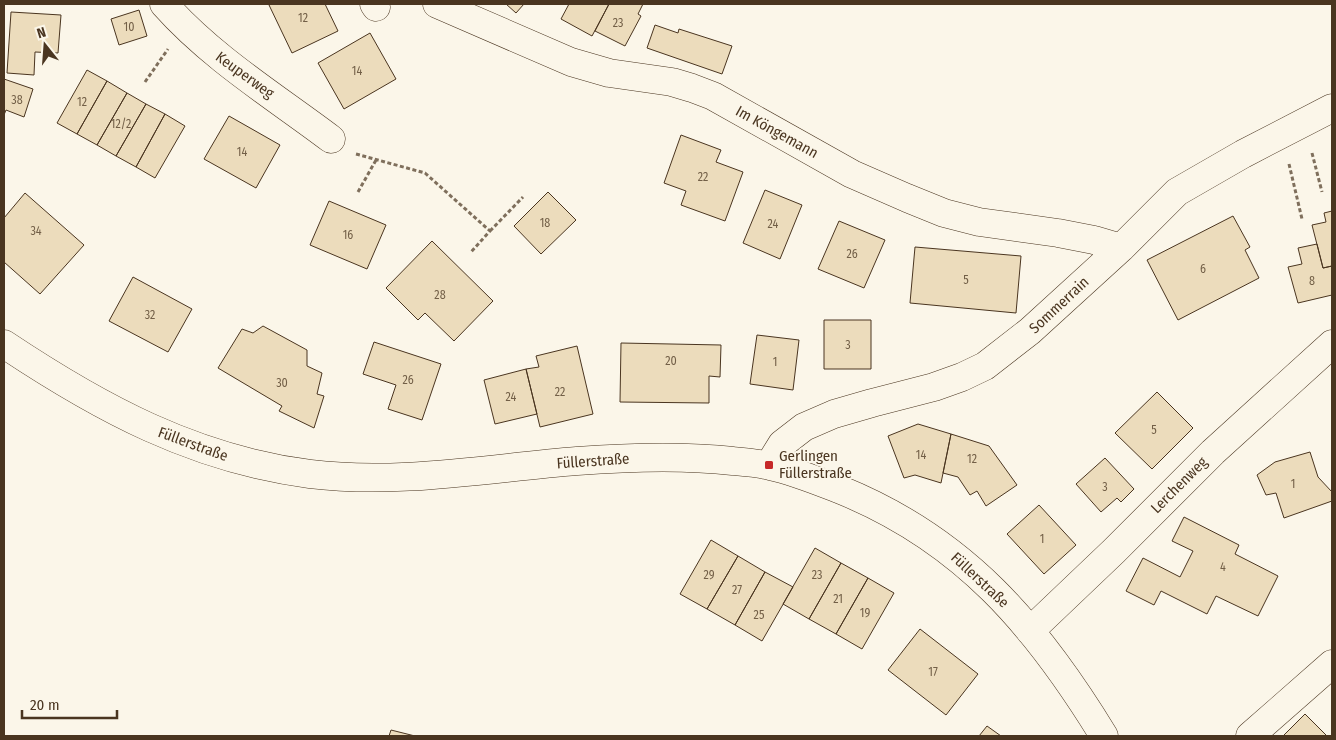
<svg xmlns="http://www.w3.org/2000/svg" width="1336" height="740" font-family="'Fira Sans Condensed',sans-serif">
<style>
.building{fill:#ecdcbc;stroke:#4a3520}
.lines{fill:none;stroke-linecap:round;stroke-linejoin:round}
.street-casing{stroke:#4a3520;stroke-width:29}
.path{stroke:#7f6f5c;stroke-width:3;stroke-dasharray:4 2.5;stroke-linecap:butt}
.street{stroke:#fbf6e9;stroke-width:28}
.poi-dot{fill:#c62828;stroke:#fbf6e9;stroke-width:2}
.labels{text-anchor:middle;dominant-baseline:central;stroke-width:4;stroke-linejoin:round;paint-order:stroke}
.number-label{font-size:12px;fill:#725f47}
.street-label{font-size:15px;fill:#4a3520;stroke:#fbf6e9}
.poi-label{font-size:15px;fill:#4a3520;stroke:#fbf6e9;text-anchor:start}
</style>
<rect width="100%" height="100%" fill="#fbf6e9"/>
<path class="building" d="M272,4H325L338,31L292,53L269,5Z
M506,4H524L516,13Z
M569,4H609L592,36L561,19Z
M609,4H643L638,14L641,16L625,46L595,31Z
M139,10L147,36L119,45L111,19Z
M11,12L61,15L58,53L35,52L34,75L7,73Z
M655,25L678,33L679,29L732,46L722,74L647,48Z
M370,33L396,79L344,109L318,63Z
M87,70L107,81L77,134L57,123Z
M4,79L33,89L24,117L6,110L4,115Z
M107,81L127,93L97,145L77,134Z
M127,93L146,104L116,156L97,145Z
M146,104L165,114L136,167L116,156Z
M165,114L185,126L155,178L136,167Z
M229,116L280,145L256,188L204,159Z
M681,135L721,150L716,162L743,172L725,221L681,205L686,191L664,183Z
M765,190L802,205L780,259L743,243Z
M548,192L576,220L541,254L514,226Z
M25,193L84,245L40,294L4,262V218Z
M329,201L386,225L367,269L310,245Z
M1332,211V266L1323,268L1312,225L1326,222L1324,213Z
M1233,216L1250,247L1245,250L1259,278L1178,320L1147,260Z
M839,221L885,240L864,288L818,269Z
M432,241L493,301L454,341L425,313L418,320L386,288Z
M1317,244L1323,268L1332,266V295L1298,303L1288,267L1302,264L1298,248Z
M915,247L1021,256L1016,313L910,303Z
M133,277L192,309L168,352L109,321Z
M824,320H871V369H824Z
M263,326L307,350V366L322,373L317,394L324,396L314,428L279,411L282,406L218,368L242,329L253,333Z
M757,335L799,340L793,390L750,384Z
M374,342L441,364L422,420L388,409L396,385L363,374Z
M621,343L721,345L720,377L709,376V403L620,402Z
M577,346L593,414L540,427L526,369L539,367L536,356Z
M526,369L537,414L495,424L484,380Z
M1157,392L1193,428L1152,469L1115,433Z
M918,424L951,434L941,483L915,475L904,478L888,436Z
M951,434L989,446L1017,485L986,506L977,491L970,495L958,477L943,473Z
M1310,452L1318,477L1332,492V501L1284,518L1276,493L1266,495L1257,475L1275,462Z
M1105,458L1134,489L1121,502L1117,498L1101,512L1076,484Z
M1039,505L1076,545L1044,574L1007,534Z
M1184,517L1239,545L1235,554L1278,576L1258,616L1216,596L1207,614L1161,591L1154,605L1126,591L1143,558L1180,577L1193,551L1172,541Z
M711,540L738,556L707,609L680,594Z
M815,548L841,563L809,619L783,604Z
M738,556L765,572L735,625L707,609Z
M841,563L868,578L836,634L809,619Z
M765,572L793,587L762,641L735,625Z
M868,578L894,593L862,649L836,634Z
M920,629L978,674L946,715L888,670Z
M1305,714L1327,736H1283Z
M987,726L1001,736H979Z
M391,730L415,736H389Z"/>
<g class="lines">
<defs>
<path id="street" d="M164,4C212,58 274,96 331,139
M374,4L376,7
M437,4L571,62L609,73L672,82L692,88L713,96L852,174L907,198L944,213L979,222L1058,233L1094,240L1121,248
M4,344C100,408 194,459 310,474C399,485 489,468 577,461C629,457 681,455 733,461C745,462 758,463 770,466C794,471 818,481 841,490C964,540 1036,625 1104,736
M769,465L782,444L804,427L834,414L872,403L934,387L962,377L985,366L1030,331L1121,248L1177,192L1243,154L1332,108
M1030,631L1114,551L1213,452L1332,344
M1250,736L1332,664"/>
</defs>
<use href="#street" class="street-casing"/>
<path class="path" d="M145,82L168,49
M1312,153L1322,192
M356,154L425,173L490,231L471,252
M1289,164L1302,219
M358,192L376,160
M490,231L523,197"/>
<use href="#street" class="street"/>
</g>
<rect class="poi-dot" x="764" y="460" width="10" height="10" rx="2.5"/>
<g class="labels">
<g class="number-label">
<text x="303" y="18">12</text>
<text x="618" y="23">23</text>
<text x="129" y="27">10</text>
<text x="357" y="71">14</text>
<text x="17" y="100">38</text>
<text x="82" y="102">12</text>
<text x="121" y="124">12/2</text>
<text x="242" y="152">14</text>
<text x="703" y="177">22</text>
<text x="545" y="223">18</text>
<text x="773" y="224">24</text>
<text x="36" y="231">34</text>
<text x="348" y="235">16</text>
<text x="852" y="254">26</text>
<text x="1203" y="269">6</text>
<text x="966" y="280">5</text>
<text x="1312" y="281">8</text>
<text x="440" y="295">28</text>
<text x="150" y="315">32</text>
<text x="848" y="345">3</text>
<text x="671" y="361">20</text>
<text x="775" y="362">1</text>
<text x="408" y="380">26</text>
<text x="282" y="383">30</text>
<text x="560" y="392">22</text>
<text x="511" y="397">24</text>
<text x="1154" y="430">5</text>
<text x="921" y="455">14</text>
<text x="972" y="459">12</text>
<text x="1293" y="484">1</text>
<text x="1105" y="487">3</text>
<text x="1042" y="539">1</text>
<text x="1223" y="567">4</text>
<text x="709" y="575">29</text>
<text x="817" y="575">23</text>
<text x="737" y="590">27</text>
<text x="838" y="599">21</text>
<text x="865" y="613">19</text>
<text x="759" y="615">25</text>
<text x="933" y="672">17</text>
</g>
<g class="street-label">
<text transform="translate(245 75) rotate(36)">Keuperweg</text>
<text transform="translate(777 132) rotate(29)">Im Köngemann</text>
<text transform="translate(1059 305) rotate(-43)">Sommerrain</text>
<text transform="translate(193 444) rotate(20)">Füllerstraße</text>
<text transform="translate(593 461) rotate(-4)">Füllerstraße</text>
<text transform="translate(1179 485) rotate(-45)">Lerchenweg</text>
<text transform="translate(980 580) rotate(43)">Füllerstraße</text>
</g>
<g class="poi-label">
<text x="779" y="456">Gerlingen<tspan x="779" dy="17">Füllerstraße</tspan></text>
</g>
</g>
<rect width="1336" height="740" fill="none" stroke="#4a3520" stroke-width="10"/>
<g transform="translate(45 45) rotate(343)" stroke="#fbf6e9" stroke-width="4" paint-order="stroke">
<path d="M0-4L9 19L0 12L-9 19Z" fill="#4a3520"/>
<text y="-8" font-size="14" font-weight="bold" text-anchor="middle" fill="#4a3520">N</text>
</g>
<path d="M22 710v8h95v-8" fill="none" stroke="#4a3520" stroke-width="2.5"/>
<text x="30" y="710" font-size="15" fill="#4a3520" stroke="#fbf6e9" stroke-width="4" paint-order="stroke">20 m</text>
</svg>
